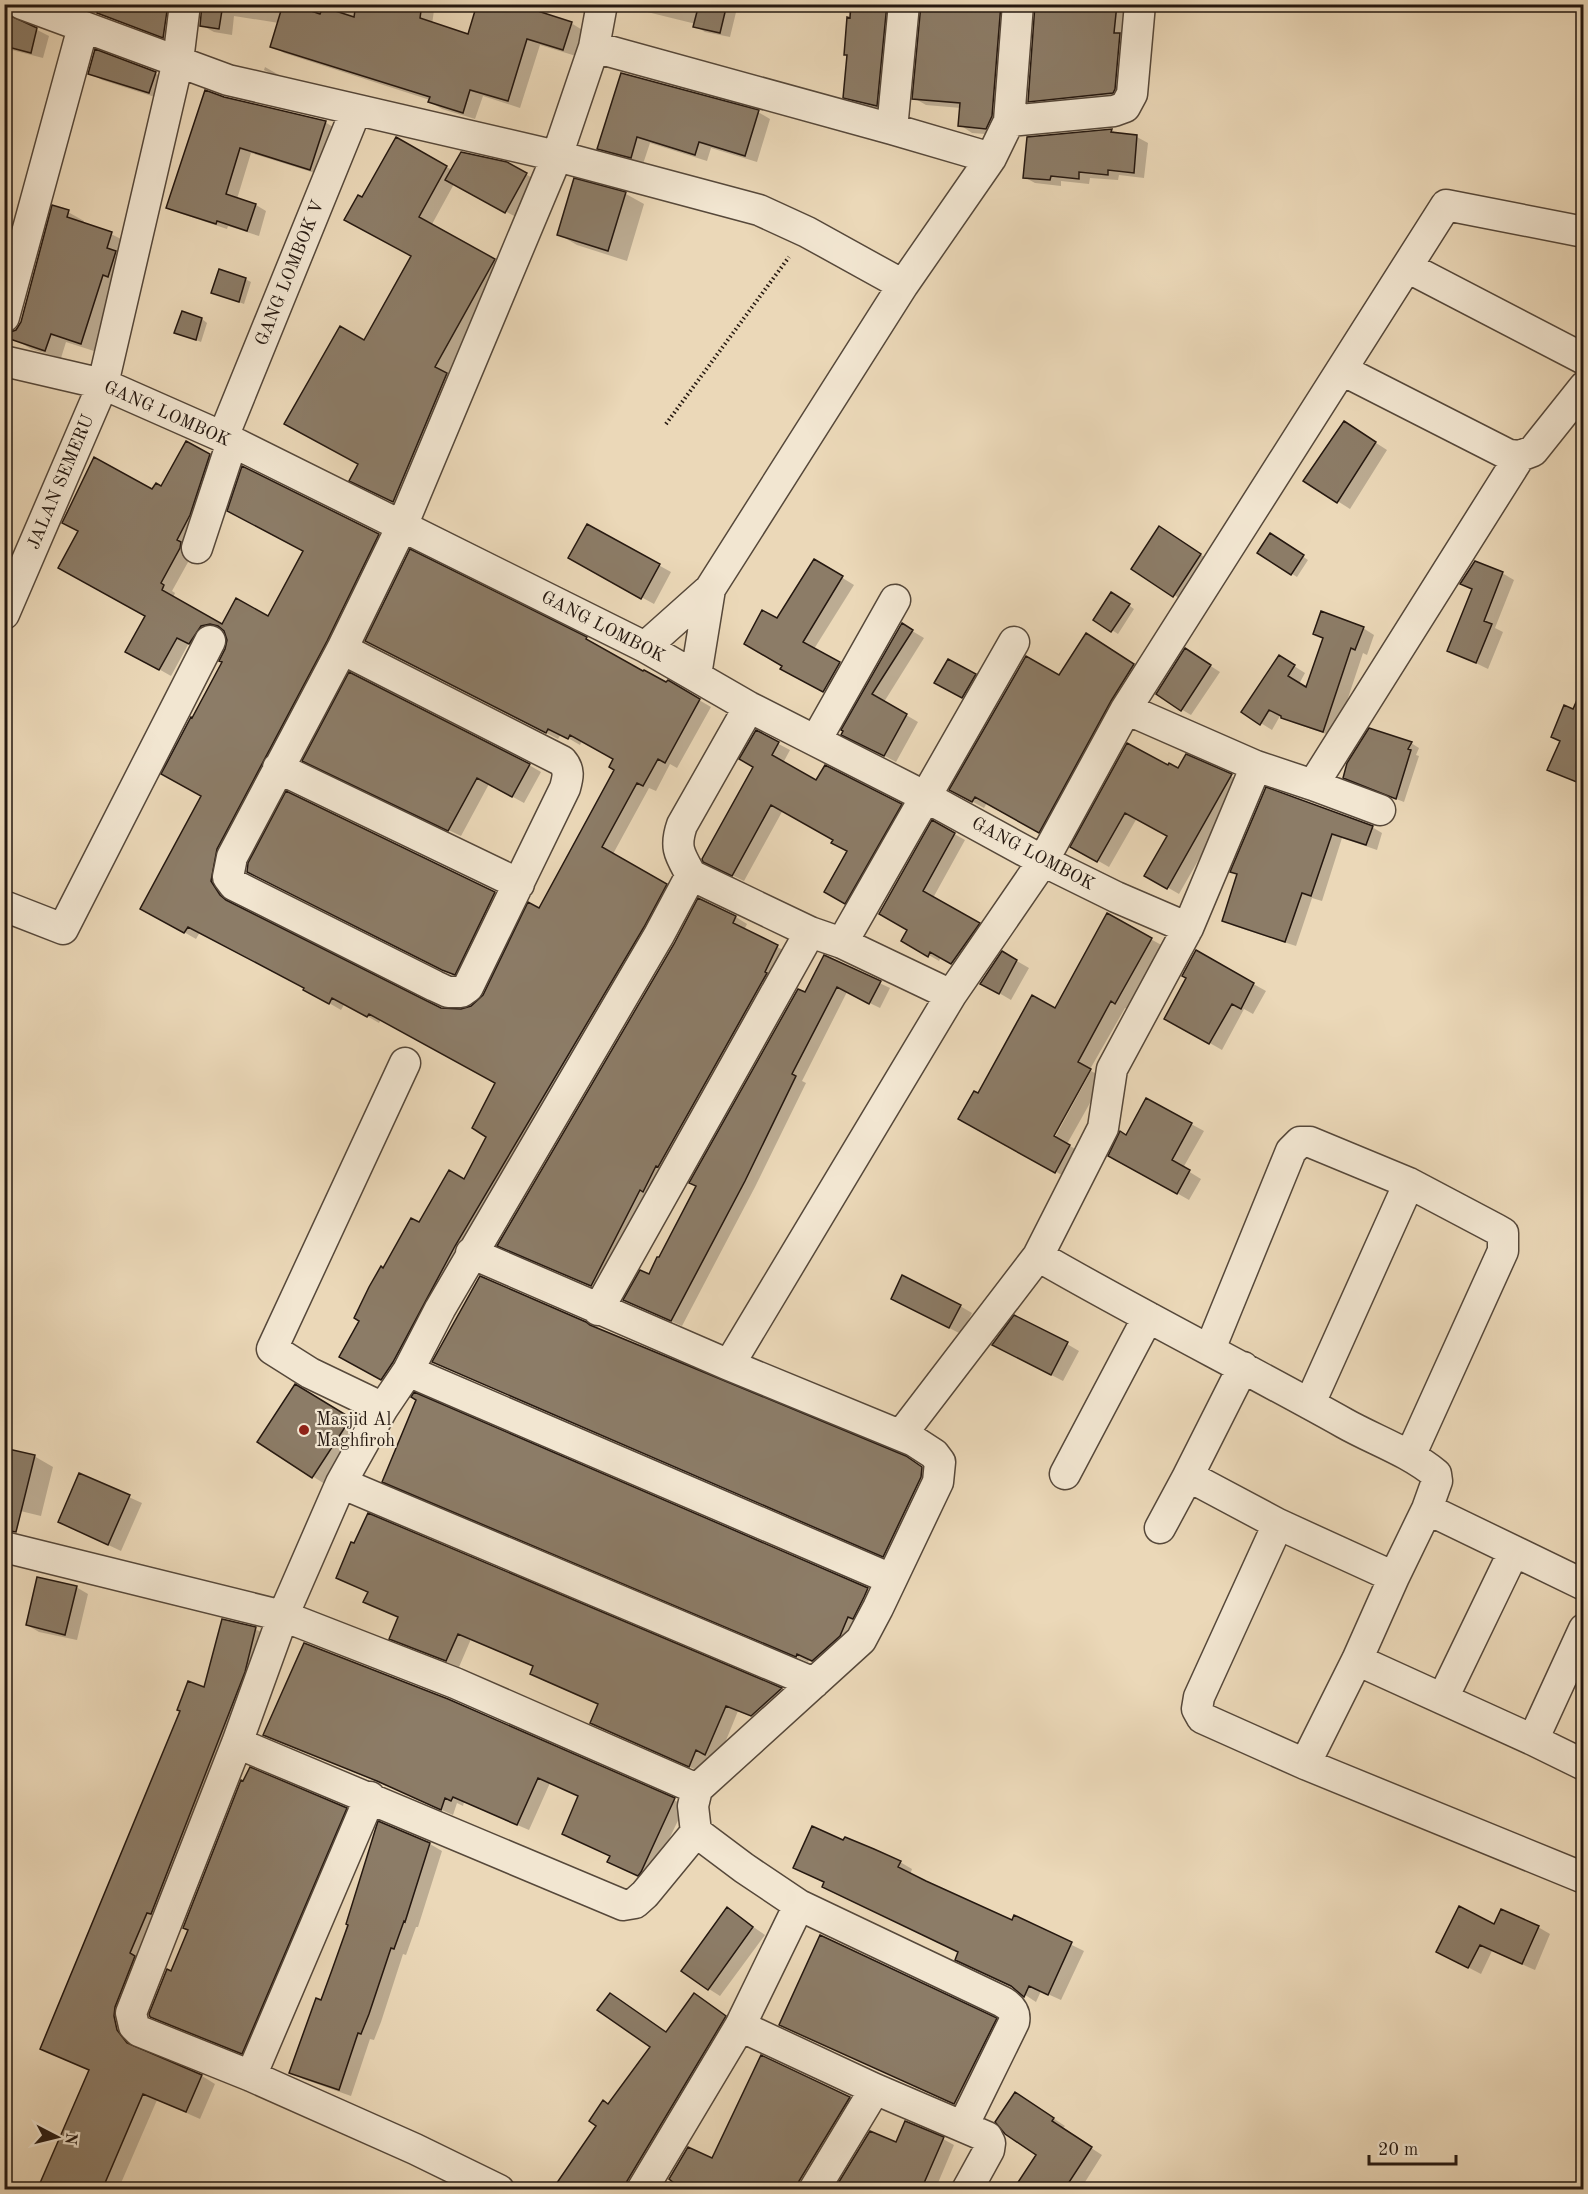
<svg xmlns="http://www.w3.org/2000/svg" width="1588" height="2194" font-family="'Old Standard TT',serif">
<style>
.shadow{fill:#0003}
.building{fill:#8c7c67;stroke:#251810;stroke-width:1.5}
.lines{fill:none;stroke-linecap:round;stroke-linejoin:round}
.minor-casing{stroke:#56483a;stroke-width:33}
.path{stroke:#251810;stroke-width:4;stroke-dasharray:1.5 3;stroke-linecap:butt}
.minor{stroke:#f2e6d1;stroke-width:30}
.poi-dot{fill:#8f2418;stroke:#f2e6d1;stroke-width:2}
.labels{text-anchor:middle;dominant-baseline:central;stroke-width:4.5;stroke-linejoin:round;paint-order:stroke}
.street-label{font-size:18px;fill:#251810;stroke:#f2e6d1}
.poi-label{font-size:18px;fill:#251810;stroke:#f2e6d1;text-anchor:start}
</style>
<rect width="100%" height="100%" fill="#ebd8b8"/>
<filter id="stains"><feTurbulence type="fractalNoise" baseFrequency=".00333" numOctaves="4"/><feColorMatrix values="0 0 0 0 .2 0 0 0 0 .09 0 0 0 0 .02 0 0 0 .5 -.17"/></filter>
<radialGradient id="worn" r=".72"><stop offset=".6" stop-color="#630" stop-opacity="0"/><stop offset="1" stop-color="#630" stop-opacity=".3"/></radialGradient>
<path class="shadow" d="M70,4H182L176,44L99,14Z
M202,4H435L432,24L469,35L479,4H534L532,11L571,23L584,31L576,56L540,45L520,108L483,96L475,119L442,109L430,102V100L284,53L272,46L279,23L234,16L232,35L214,32L201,25Z
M628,4H738L730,37L705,32L695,26L696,24L635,9Z
M850,4H901L889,112L857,104L844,97L848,56L845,54Z
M923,4H1015L999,135L972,133L960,125L961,108L926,105L914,98Z
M1130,4L1127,96L1042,108L1029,101L1037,5Z
M4,13L49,36L43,58L4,48Z
M265,67L286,79L276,76L264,70Z
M90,73H155L167,80L161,99L102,80Z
M622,74L758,112L770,119L757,162L711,148L707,161L650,143L643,164L611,155L599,148Z
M224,98L325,122L336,129L321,175L251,153L237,199L256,205L266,211L259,236L228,226L227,229L179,213L168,207Z
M1111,130L1120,135L1137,137L1148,143L1144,178L1119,175L1118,180L1090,178L1089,184L1061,181V186L1035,183L1024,177Z
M396,139L452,170L507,164L538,181L518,218L454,184L431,226L507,267L448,375L459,382L406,508L364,487L360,464L365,342L413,256L363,199Z
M575,180L626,194L644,204L627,261L577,245L558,234Z
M53,207L68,212L84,221L83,224L111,234L127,242L97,352L66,342L61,358L31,349L16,340Z
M4,238L21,247L4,302Z
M245,279L251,282L244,304L213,292Z
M202,319L207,323L201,342L176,332Z
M1356,430L1387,450L1350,509L1306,481Z
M186,443L221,462L192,555L172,591L175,593L173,598L223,626L268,618L378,535L390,542L226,896L236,907L441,1009L462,1011L472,1007L485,995L540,910L616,770L615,759L582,741L580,745L561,734L558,739L378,647L411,551L586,639L598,645L597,647L667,684L668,682L711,707L677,768L670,764L656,791L649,788L613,854L677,892L393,1386L341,1357L384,1270L419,1224L465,1181L488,1136L497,1083L381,1019L379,1023L345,1003L341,1010L305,989L306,988L200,932L196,939L142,908L203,796L229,639L225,630H222L213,632L201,650L189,643L171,676L127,651L146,615L153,491L162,488Z
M588,526L671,572L654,604L570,558Z
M1171,535L1212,562L1186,602L1174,595Z
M1276,538L1308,560L1297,577L1259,553Z
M815,561L854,585L814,649L851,670L836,698L782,668L784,665L777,620Z
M1502,573L1514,580L1495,628L1503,632L1488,669L1449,650L1473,590L1462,584Z
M1117,597L1134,609L1118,634L1095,619Z
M902,625L924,638L884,702L918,722L896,762L843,734Z
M1363,628L1374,635L1367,655L1363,653L1335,737L1294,723L1280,716L1272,730L1243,712L1280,657L1305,673L1299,684L1307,689L1324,639L1315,633Z
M1099,641L1145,672L1051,839L987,803L984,808L951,790L1059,677Z
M1195,656L1220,672L1191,715L1181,709Z
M948,661L987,682L975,704L936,682Z
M756,732L790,750L783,763L817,782L901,805L912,812L857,909L826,892L848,851L835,839L783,810L744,881L717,868L755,766Z
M1411,743L1419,748L1416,755L1419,756L1404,802L1353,782Z
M1187,756L1243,782L1179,894L1146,875L1168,836L1137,818L1109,867L1072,846L1169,767L1179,770Z
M529,765L541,772L524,803L489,784L461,836L316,767Z
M1267,789L1372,827L1382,833L1377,850L1342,838L1322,901L1312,898L1296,946L1234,926L1224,920L1239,875L1232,871Z
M287,793L506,899L466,980L260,878Z
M933,822L965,840L933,898L990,930L963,969L941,957L939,961L903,940L909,929Z
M1107,915L1165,947L1130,1010L1125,1008L1049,1141L1052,1143L1091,1071L1104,1078L1067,1144L1083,1154L1069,1179L960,1119L979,1095L1056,1010Z
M736,917L747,924L744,930L789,953L603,1292L510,1251Z
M1196,952L1266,991L1253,1014L1244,1009L1222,1050L1166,1018L1188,978Z
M1003,953L1029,968L1011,1000L982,983Z
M824,957L890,988L880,1008L847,992L802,1081L806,1083L755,1187L682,1326L635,1305L625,1300L649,1276L659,1259L806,994Z
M1147,1100L1204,1131L1183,1168L1201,1179L1189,1200L1110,1155L1126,1137Z
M904,1305L960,1306L972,1313L961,1334Z
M585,1323L918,1465L933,1475L895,1562L434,1362Z
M1067,1344L1079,1351L1063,1381L1005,1351Z
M313,1396L369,1430L331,1488L259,1442Z
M418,1399L867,1589L879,1596L825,1667L809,1660L808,1662L396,1488L384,1481Z
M34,1456L53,1467L41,1516L4,1507Z
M80,1475L142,1503L121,1551L60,1522Z
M369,1515L781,1690L793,1696L764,1722L738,1711L718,1760L708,1756L701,1772L603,1729L592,1722L599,1705L543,1680L531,1673L534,1667L471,1639L459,1667L403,1645L391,1638L400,1618L377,1608L369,1593L337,1577L355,1545Z
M76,1587L88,1594L77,1640L39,1632L27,1625Z
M255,1629L269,1636L130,2039L138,2050L202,2076L215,2084L200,2119L157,2100L118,2190H38L90,2071L42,2048L182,1711L205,1689Z
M265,1735L674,1800L685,1806L649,1881L609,1862L611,1857L563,1833L579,1797L550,1783L529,1830L464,1802L463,1806L457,1803L453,1815L390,1787L277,1741Z
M346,1809L358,1816L254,2059L163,2023L151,2016L172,1973Z
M377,1832L430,1844L442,1851L418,1927H416L406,1955L403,1954L381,2022L374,2040L370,2039L351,2096L303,2079L291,2072L334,1971Z
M900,1862L912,1869L910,1875L1013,1922L1015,1917L1084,1951L1061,2000L1041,1991L1036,2002L1016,1989L968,1966L960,1952L836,1894L824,1887L825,1883L795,1868Z
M727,1909L765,1935L720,1996L709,1989Z
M1495,1926L1538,1927L1550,1934L1535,1970L1492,1951L1481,1974L1450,1958Z
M622,2001L667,2033L706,2002L736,2024L638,2190H554L609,2105L652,2047Z
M996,2020L1008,2027L967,2110L781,2025Z
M762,2057L861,2104L810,2190H678L695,2152L713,2160Z
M1027,2101L1065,2126L1062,2129L1102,2155L1080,2190H1015L1038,2154Z
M943,2139L954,2145L935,2190H836L896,2144Z"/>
<path class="building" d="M4,4L9,15L37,28L31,53L4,46Z
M100,4H168L163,38L97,13Z
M202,4H223L219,29L200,26Z
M283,4H291L320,14L323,7L354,17L356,4H422L420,18L468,34L477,4H516L572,22L563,50L527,39L508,101L470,90L463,113L428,102L430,97L270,47Z
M699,4H727L720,33L693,27Z
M851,4H887L877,106L843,98L847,55H844L847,17L850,18Z
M921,4H1001L992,116L986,129L958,126L960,103L912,99Z
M1035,4H1117L1114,33H1120L1115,89L1113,93L1028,102Z
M95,49L156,72L149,93L88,74Z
M621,73L759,110L745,156L699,142L695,155L637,137L631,158L597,149Z
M205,90L224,97L326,121L310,170L240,148L226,194L256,204L247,231L217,221L216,224L166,208Z
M1112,129L1111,132L1137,135L1134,173L1108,170V175L1079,172V179L1051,176L1050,180L1023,178L1027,137Z
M396,137L447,166L419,217L495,259L435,367L447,373L393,502L349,481L358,464L284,424L340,326L364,340L411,256L344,220L358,195L362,197Z
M461,152L507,162L527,173L505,213L445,180Z
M574,178L626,192L608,251L557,235Z
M52,205L69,210L67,217L112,232L107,248L116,251L108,277L103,275L81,344L51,334L45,351L4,337V334L16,330L21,322Z
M219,269L246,278L239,302L211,293Z
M182,311L202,318L196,340L174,333Z
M1344,421L1376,442L1337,503L1303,481Z
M186,441L210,454L190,515L177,540L181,542L180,548L161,583L164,585L162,590L222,624L236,598L268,616L303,551L227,511L242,466L379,534L327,641L217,849L211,881L220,895L226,900L427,1001L441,1008L461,1009L471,1006L483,995L528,902L539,908L614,770L609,767L613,759L570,735L568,739L548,729L546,733L365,641L410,549L587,637L586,639L643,671L644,670L666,682L668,680L700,699L665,763L658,759L643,786L637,783L602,847L667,884L644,927L455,1246L393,1362L381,1380L339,1357L359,1321L354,1318L369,1287L381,1266L383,1268L411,1218L419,1222L449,1170L464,1179L486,1137L472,1128L495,1083L369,1014L367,1017L332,998L329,1004L303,990L304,988L188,927L184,933L140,909L201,796L161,774L191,717L192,718L222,662L219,661L225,649L227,640L224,631L218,626L210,624L201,626L189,644L177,638L159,670L125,652L145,616L58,568L78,531L62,523L94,457L152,489L156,483L161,486Z
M587,524L660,564L641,599L568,558Z
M1159,526L1201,554L1173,597L1131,569Z
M1270,533L1304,555L1291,575L1257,553Z
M814,559L843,576L803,642L840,662L823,692L780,669L782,666L744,644L762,610L777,618Z
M1475,561L1503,572L1484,621L1492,624L1476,663L1447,651L1472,589L1460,584Z
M1111,592L1130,604L1111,632L1093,620Z
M1321,611L1364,627L1355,650L1351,648L1323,732L1281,718V716L1269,710L1260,725L1241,712L1279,655L1295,665L1288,676L1306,687L1323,638L1313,634Z
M902,623L913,630L872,694L907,714L884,756L841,735L843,731L841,730Z
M1086,633L1134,664L1111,701L1039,833L975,797L972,802L949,790L1026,656L1059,675Z
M1185,648L1211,665L1181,711L1156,694Z
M948,659L976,674L962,698L934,683Z
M349,672L530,764L512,797L477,778L448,831L302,761Z
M1584,684V785L1547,770L1560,741L1551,737L1564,705L1573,709Z
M1369,728L1412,742L1408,749L1411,750L1396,799L1343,778L1347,763Z
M756,730L779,742L772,755L816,780L825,765L902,804L845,904L824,892L847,851L831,843L833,840L771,805L732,876L703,862L702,859L753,767L739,759Z
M1127,743L1168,765L1169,763L1178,768L1186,754L1232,774L1167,889L1144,876L1167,836L1125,813L1097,862L1070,847Z
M1266,787L1373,826L1366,845L1332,834L1311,896L1302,893L1285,942L1222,921L1237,874L1230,872Z
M286,791L495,892L455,975L442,970L247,872L248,863Z
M932,820L955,833L923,891L980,923L951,964L930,952L928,957L901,941L907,930L879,914Z
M698,898L736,916L733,923L778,945L765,972L767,973L658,1167L656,1166L643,1192L640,1190L591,1286L497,1246L674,944Z
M1107,913L1152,938L1115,1004L1111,1001L1078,1062L1091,1069L1054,1136L1070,1145L1055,1173L958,1119L974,1091L978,1093L1032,995L1055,1008Z
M1196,950L1254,983L1241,1009L1232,1004L1209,1044L1164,1019L1186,978L1182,976Z
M1002,951L1017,960L999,994L980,984Z
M824,955L881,981L869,1004L837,987L792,1074L796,1076L745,1181L671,1321L623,1300L640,1270L649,1274L657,1257H659L696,1186L689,1183L798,989L805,992Z
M1146,1098L1192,1123L1172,1160L1190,1170L1177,1194L1108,1156L1120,1131L1126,1135Z
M902,1275L961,1305L949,1328L891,1299Z
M480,1276L586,1322L590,1325L906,1456L922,1467L921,1477L883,1557L432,1362Z
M1014,1315L1068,1342L1051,1375L992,1345Z
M295,1384L351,1418L312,1478L257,1442Z
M414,1392L868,1588L864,1597L853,1619L848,1617L840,1636L812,1661L797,1654L796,1657L382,1482L416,1400L411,1397Z
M4,1448L35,1455L16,1532L4,1530Z
M79,1473L130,1495L108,1545L58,1522Z
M368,1513L782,1688L751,1716L726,1706L705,1755L696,1750L689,1767L590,1723L598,1704L530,1674L533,1666L458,1634L446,1661L389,1639L398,1617L363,1602L368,1592L336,1578L351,1542L354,1543Z
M37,1577L77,1586L65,1635L26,1625Z
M222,1619L256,1627L245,1672L151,1914L147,1913L130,1953L135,1956L115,2007L114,2016L117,2030L127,2043L202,2075L186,2112L143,2094L102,2190H37L89,2070L40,2049L180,1711L177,1710L188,1681L204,1687Z
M304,1643L448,1699L675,1798L641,1872L638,1876L607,1862L610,1856L562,1834L578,1796L538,1778L517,1825L453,1797L451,1801L445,1798L441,1810L377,1781L263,1735Z
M250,1767L347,1808L242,2054L150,2017L149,2014L167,1969L171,1971L188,1930L183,1928L241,1780L243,1781Z
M378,1821L430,1843L405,1922L404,1921L394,1949L391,1948L369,2014L361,2034L358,2033L339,2090L289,2073L316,1998L321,2000L332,1970L348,1925L346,1924Z
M812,1826L843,1840L845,1837L874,1849L901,1861L898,1867L926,1881L1012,1920L1014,1915L1072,1942L1048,1995L1029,1986L1024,1997L1011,1986L955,1960L958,1952L822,1887L824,1882L793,1868Z
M1459,1906L1494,1924L1501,1909L1539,1926L1522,1964L1480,1945L1468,1968L1436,1952Z
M727,1907L753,1927L708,1990L681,1971Z
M820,1935L997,2018L954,2104L779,2025Z
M610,1993L666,2032L694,1993L726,2016L627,2181L625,2190H552L596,2126L589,2121L603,2100L608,2104L650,2047L597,2010Z
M761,2055L850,2097L799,2181L797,2190H683L669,2179L688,2147L712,2158Z
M1015,2092L1054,2118L1052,2121L1092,2147L1064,2190H1013L1036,2155L1005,2134L995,2122Z
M905,2121L944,2137L921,2190H834L870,2131L896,2142Z"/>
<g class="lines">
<defs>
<path id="minor" d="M22,4L228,80L557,156L759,210L807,232L903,285
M594,47L602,4
M1009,121L1114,111L1125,107L1132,94L1140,4
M892,129L904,4
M1407,267L1584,359
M4,317L83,27
M4,361L103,384L223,437L645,647L749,707L926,797L1043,861L1116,897L1188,928
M1342,370L1509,455L1520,456L1533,451L1584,387
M223,437L356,110
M197,548L232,442
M4,614L103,384L178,61L185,4
M645,647L710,589L903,285L991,158L1009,121L1018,4
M342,649L562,761C570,770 568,777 565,788L468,987L461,992H448L435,986L234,885L228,877L232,857L342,649L402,526L557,156L594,47L892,129L991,158
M696,675L710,589
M1126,709L1256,766L1313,785L1520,456
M816,740L895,600
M278,768L519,884
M1313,785L1380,810
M4,906L63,929L210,641
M810,932L842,943L951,995L1043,861L1126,709L1446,205L1584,232
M842,943L1014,642
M471,1253L729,1365L914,1441L934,1454L940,1462L938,1482L878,1608L861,1640L697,1789
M1038,1256C1138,1314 1242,1366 1344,1423C1374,1440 1408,1451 1436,1474L1437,1481L1427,1509L1394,1577L1357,1660L1305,1764L1584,1878
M598,1310L810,932L691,875
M1210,1349L1291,1151L1300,1142H1310L1409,1183L1496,1229L1503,1233V1251L1410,1456
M729,1365L951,995
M1243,1367L1188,1476L1278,1524L1394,1577
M408,1371L891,1579
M1310,1403L1409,1183
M383,1408L310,1373L272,1349L405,1063
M901,1435L1038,1256L1103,1128L1112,1069L1188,928L1256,766
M1065,1474L1148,1317
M341,1483L814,1683
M1427,1509L1584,1585
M1278,1524L1199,1697L1197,1709L1202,1718L1305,1764
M1160,1528L1188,1476
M4,1547L283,1616L455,1683L697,1789L693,1806L696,1832L744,1868L799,1905L1003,2002C1011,2007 1016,2012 1014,2022L963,2126
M1357,1660L1533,1740L1584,1629
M1443,1698L1514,1551
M1533,1740L1584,1765
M237,1743L623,1905L635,1903L645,1894L696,1832
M740,2026L875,2089L987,2137L990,2143L989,2150L967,2190
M251,2076L370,1797
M499,2190L415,2149L251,2076L139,2031L134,2026L131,2013L237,1743L283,1616L341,1483L383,1408L408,1371L440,1309L659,935L691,875C680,855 674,848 682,825L749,707
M642,2190L740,2026L799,1905
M814,2190L875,2089"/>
</defs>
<use href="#minor" class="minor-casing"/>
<path class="path" d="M666,424L789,257"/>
<use href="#minor" class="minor"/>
</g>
<circle class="poi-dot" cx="304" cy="1430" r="6"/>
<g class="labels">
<g class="street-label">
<text transform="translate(290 273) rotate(-68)">GANG LOMBOK V</text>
<text transform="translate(167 414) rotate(24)">GANG LOMBOK</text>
<text transform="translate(61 482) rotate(-67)">JALAN SEMERU</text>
<text transform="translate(603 627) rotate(27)">GANG LOMBOK</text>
<text transform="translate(1033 854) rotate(28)">GANG LOMBOK</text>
</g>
<g class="poi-label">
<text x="316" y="1420">Masjid Al<tspan x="316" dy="21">Maghfiroh</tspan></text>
</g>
</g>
<rect width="1588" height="2194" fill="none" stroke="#ebd8b8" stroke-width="24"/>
<rect x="6" y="6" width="1576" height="2182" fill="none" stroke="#251810" stroke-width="3"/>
<rect x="12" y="12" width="1564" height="2170" fill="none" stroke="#251810" stroke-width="1.5"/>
<g transform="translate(57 2137) rotate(97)" stroke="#f2e6d1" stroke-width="4.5" paint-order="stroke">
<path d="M0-4.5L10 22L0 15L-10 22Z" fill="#251810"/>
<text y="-9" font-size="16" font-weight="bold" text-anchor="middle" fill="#251810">N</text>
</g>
<path d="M1369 2155v9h87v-9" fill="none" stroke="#251810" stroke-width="3"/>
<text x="1378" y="2155" font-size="18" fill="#251810" stroke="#f2e6d1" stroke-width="4.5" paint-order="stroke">20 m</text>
<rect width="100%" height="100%" filter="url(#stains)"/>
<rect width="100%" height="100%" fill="url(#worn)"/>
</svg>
